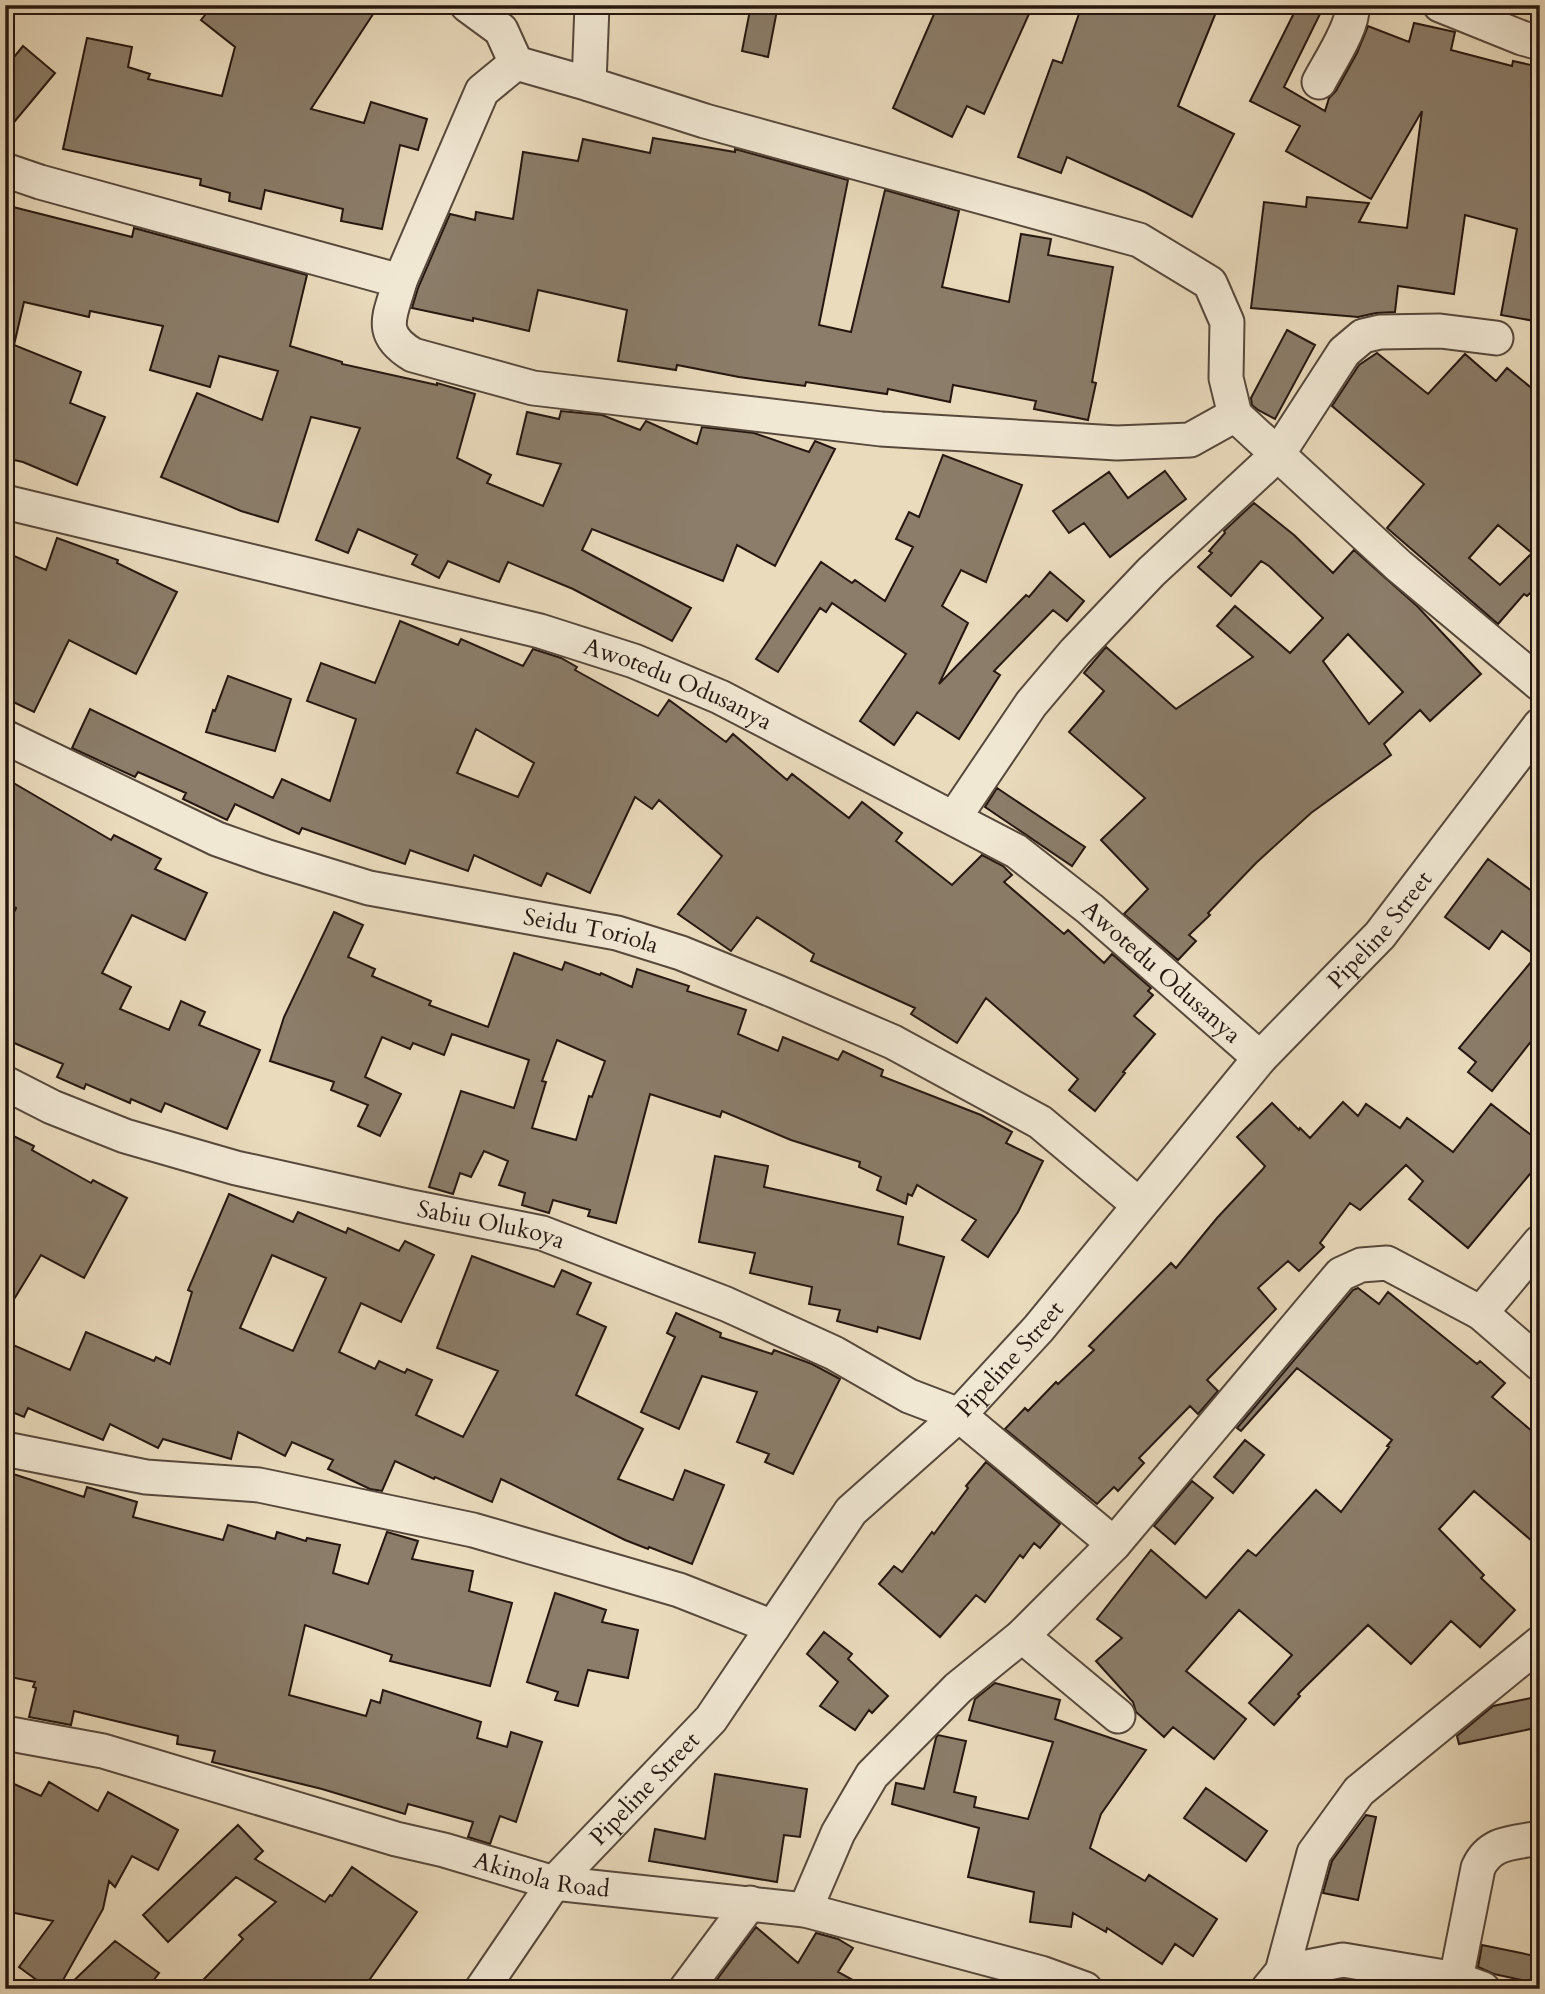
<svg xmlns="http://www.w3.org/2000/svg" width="1545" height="1994" font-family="Cardo,serif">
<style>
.building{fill:#8b7d6a;stroke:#251710;stroke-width:2;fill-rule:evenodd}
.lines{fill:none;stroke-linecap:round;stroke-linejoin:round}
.minor-casing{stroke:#56483b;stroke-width:37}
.minor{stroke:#f1e8d4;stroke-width:33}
.labels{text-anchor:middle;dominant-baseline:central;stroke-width:6;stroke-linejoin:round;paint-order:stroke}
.street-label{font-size:24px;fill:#251710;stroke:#f1e8d4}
</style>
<rect width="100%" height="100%" fill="#eadbbd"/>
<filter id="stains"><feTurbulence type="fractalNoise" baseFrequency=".00286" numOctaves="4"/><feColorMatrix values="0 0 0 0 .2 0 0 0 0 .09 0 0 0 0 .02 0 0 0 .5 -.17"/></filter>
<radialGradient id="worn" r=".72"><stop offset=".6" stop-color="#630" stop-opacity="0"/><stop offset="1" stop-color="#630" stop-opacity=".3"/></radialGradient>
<path class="building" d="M213,5H379L311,109L364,123L371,102L427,119L418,150L400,145L382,229L341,221L343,209L265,190L261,209L229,201L230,193L200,185L201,179L63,149L87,38L132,47L128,67L150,74L148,79L222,96L235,47L201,20Z
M751,5H778L768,57L742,51Z
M938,5H1033L984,114L967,106L952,137L893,108Z
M1082,5H1219L1178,106L1234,134L1192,217L1145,192L1067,157L1061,173L1018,157L1053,60L1062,63Z
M1298,5H1308L1321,12L1284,87L1325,111L1329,98L1336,91L1357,53L1368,26L1409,42L1414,23L1455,32L1451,50L1512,66L1513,61L1540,67V146L1532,183L1540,185V322L1501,315L1517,229L1465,215L1454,294L1398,286L1395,312L1376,313L1358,317L1251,308L1264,202L1306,207L1307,197L1369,203L1359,222L1407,228L1422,111L1371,199L1286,151L1300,126L1250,101Z
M23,46L55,73L5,133V68Z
M653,138L735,152V149L848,180L819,325L851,332L885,190L959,211L942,287L1009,302L1021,234L1051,239L1048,255L1113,267L1092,382L1096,383L1088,420L1034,409L1036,401L953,385L950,402L888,389L887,394L806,382L805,386L739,377L677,365L676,370L618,361L627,310L538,290L529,331L473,318V321L412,308L418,288L450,214L475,220L476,212L513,219L523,152L578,161L583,139L650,153Z
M13,207L132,237L134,228L307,275L290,346L342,362V364L437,385V383L475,394L457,458L491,475L487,483L543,506L561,464L517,454L527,412L559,419L561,411L602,415L640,430L646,421L697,444L702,427L754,433L809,452L815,441L835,449L775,566L737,545L723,581L592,529L582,550L691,608L672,641L573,589L508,562L499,582L448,561L439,578L412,564L417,555L358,529L348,553L316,540L360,428L311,417L278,522L241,511L161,477L197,393L262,420L278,371L219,356L210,387L150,370L163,326L90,311L89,317L24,302L14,345L81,372L70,403L105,417L77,485L23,462L5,458V209L12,211Z
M1287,330L1315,345L1275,419L1258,410L1252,405L1251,398Z
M1377,353L1428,394L1465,354L1496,381L1507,368L1540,395V584L1527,596L1524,594L1498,624L1387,528L1424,484L1332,406L1359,365ZM1498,525L1532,553L1500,585L1469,558Z
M943,455L1022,485L986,582L961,570L942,606L968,623L939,684L1026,595L1029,597L1050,572L1084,601L1067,621L1053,610L994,671L1000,675L959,739L917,712L894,745L860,721L906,654L832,603L826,612L820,608L778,672L756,659L821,562L852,583L855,580L885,601L913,547L896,539L909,512L919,517Z
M1165,471L1186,499L1110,557L1084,523L1069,533L1053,511L1109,472L1128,498Z
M1254,503L1294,535L1333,573L1354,550L1417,606L1481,674L1430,721L1420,710L1384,744L1391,755L1311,813L1256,863L1208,913L1210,915L1189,935L1196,941L1178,960L1124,914L1148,889L1101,840L1145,798L1069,732L1104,691L1084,673L1106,647L1176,709L1253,657L1217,626L1235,606L1290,653L1323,618L1269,566L1261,561L1231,596L1198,567L1212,553L1209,551L1225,533L1224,531ZM1348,634L1403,692L1369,724L1323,661Z
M57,538L118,560L117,563L177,592L136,674L69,640L34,712L5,698V552L46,570Z
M400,621L458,645L461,639L523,666L533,649L561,658L577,667L575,670L658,716L669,700L726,742L733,734L787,780L792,774L849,818L862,802L902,833L896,841L952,885L982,855L1003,866L1012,875L1004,882L1064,934L1068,930L1104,963L1112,954L1151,988L1148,991L1153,995L1134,1016L1155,1034L1123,1072L1125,1073L1095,1111L1069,1090L1078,1079L986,998L957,1043L911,1014L915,1008L811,961L814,954L757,917L731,951L678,914L722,856L659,800L652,809L635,797L590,893L547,873L541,886L474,855L468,871L410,850L405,864L302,828L299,834L235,804L227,820L183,799L186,793L138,772L135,777L72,748L90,709L273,798L282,779L330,801L356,719L307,701L321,663L375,683ZM476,729L534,763L518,797L457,773Z
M228,676L291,699L275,751L206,732L213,710L215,711Z
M5,778L111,840L114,835L161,859L155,869L207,893L185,940L132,915L102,973L131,987L120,1009L169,1030L181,1001L205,1012L199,1025L260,1050L227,1129L165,1103L161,1112L131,1099L130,1103L86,1084L84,1089L57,1077L63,1064L5,1039V932L16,908L5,902Z
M997,788L1085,847L1072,866L985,807Z
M1488,859L1540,897V1030L1492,1091L1468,1072L1476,1062L1459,1048L1536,956L1502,931L1489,949L1445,917Z
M334,912L363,925L348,957L375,969L372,976L431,1001L429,1005L488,1027L514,953L562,970L565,962L600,975L601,973L632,987L637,969L689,986L687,991L746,1010L738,1034L778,1051L783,1037L838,1060L843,1051L883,1070L881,1076L981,1115L1012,1132L1006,1143L1043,1161L1018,1212L988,1257L962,1240L976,1220L917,1185L912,1196L908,1194L906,1204L877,1190L881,1177L859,1167L860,1162L791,1140L722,1111L720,1117L650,1094L616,1223L588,1216L590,1210L553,1200L549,1213L522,1205L525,1193L499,1185L508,1161L484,1151L471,1177L460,1173L453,1194L429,1187L461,1091L514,1108L529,1060L452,1034L444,1055L413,1043L410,1049L382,1037L365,1077L401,1094L380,1136L358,1126L368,1105L331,1090L334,1082L270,1061L284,1017ZM557,1040L605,1061L592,1097L589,1096L576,1140L532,1128L546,1082L542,1081Z
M1343,1102L1358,1116L1366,1104L1400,1128L1407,1118L1453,1152L1491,1104L1540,1142V1162L1468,1248L1409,1199L1423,1181L1406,1165L1360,1210L1350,1203L1320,1243L1324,1247L1299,1271L1288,1261L1258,1288L1276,1309L1207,1380L1218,1391L1198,1414L1190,1406L1139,1458L1144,1463L1118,1491L1114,1487L1097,1504L1005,1429L1025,1408L1028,1411L1056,1382L1058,1384L1094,1350L1089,1346L1171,1263L1176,1268L1217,1218L1262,1170L1265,1166L1237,1137L1272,1103L1299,1130L1300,1128L1310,1138Z
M5,1132L34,1146L32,1150L91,1183L93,1180L127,1198L84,1278L41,1255L5,1314Z
M715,1156L768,1166L764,1187L903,1217L898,1244L944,1257L920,1339L878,1327L877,1332L837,1321L840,1310L809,1304L812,1287L750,1273L755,1253L699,1242Z
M229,1194L293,1222L298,1212L346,1233L348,1228L399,1251L405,1241L434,1255L401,1322L361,1303L339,1352L375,1369L379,1361L405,1373L407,1369L432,1380L416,1415L463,1437L498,1371L437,1348L472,1256L554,1287L562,1270L591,1283L577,1314L606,1327L576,1395L643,1429L618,1479L673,1500L685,1470L724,1485L692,1564L649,1547L648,1549L625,1540L501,1479L492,1502L435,1477L434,1479L395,1461L382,1491L370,1489L328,1469L333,1460L292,1442L285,1456L238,1432L231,1459L163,1439L158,1448L110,1424L103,1440L28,1408L24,1417L5,1409V1357L11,1344L70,1370L86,1332L154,1361L156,1357L170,1364L192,1292L188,1290ZM272,1255L326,1278L293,1351L240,1328Z
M1358,1288L1379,1304L1388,1292L1477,1364L1480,1361L1505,1383L1492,1397L1540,1438V1548L1474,1491L1439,1529L1484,1575L1481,1578L1515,1610L1480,1647L1451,1621L1411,1664L1368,1625L1298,1694L1300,1696L1274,1725L1249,1703L1292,1655L1239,1610L1186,1671L1246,1719L1214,1759L1173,1727L1164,1737L1136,1712L1133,1702L1096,1661L1122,1638L1097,1619L1151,1550L1206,1598L1248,1550L1256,1556L1316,1490L1341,1512L1389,1447L1387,1446L1392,1440L1297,1368L1241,1431L1237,1428L1353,1290Z
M676,1313L721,1333L720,1337L772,1354L774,1350L812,1364L840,1379L793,1474L765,1462L769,1454L737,1442L757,1392L702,1376L679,1429L641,1412L675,1337L667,1333Z
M1245,1440L1264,1455L1233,1493L1214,1477Z
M986,1462L1060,1524L1040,1548L1034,1543L1023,1558L1020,1555L985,1602L976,1595L940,1637L879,1584L894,1566L902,1572L932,1532L934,1534L968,1488L966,1486Z
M10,1473L84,1497L87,1487L137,1502L133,1517L223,1540L228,1525L275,1539L277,1532L306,1541L307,1538L340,1545L333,1573L368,1584L387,1532L418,1541L412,1559L473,1571L469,1591L512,1603L490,1686L390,1661L392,1655L305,1625L289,1695L366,1716L371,1700L380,1703L383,1690L481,1722L477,1738L507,1747L511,1732L542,1742L516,1822L500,1816L490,1844L468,1837L473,1822L408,1804L405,1814L322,1789L212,1762L215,1751L177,1744L178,1736L74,1711L71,1725L29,1717L36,1688L33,1687L35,1682L5,1676V1489Z
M1192,1481L1213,1498L1175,1544L1154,1526Z
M555,1593L606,1610L602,1622L638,1630L628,1678L588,1670L578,1706L555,1700L558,1692L527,1682Z
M824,1632L852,1654L848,1659L888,1696L872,1713L869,1710L855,1730L820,1706L838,1682L807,1654Z
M995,1683L1060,1700L1055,1719L1146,1750L1101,1814L1090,1848L1145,1881L1149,1875L1217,1919L1193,1956L1175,1944L1162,1964L1107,1928L1106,1932L1073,1913L1071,1927L1030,1922L1034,1892L968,1877L979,1828L892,1804L896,1783L924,1789L936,1738L938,1735L966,1741L954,1792L976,1797L974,1807L1028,1819L1053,1742L969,1720L975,1699Z
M1540,1696V1727L1459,1744L1457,1736L1493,1706Z
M715,1774L807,1789L800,1837L784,1835L777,1882L649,1861L655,1829L705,1839Z
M5,1780L41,1796L49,1782L98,1811L108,1792L178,1830L158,1870L132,1856L115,1887L109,1881L103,1909L58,1989H49L19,1967L53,1921L5,1911Z
M1206,1788L1267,1831L1246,1861L1184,1818Z
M1366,1815L1376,1817L1358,1900L1323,1893L1332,1861Z
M238,1825L263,1851L255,1859L325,1902L330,1895L332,1896L352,1867L417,1912L363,1989H214L204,1979L243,1939L239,1935L276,1902L236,1877L168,1942L143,1915Z
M756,1927L798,1963L816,1933L838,1939L853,1948L838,1972L869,1989H710Z
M115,1941L159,1973L147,1989H65Z
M1482,1945L1540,1957V1984L1494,1974L1478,1967Z"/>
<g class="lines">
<defs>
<g id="minor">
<path d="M467,5L501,30L516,63L589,84"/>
<path d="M592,5L589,84L705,121L1139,240L1210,283L1227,322L1226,378L1235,415L1399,566L1540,684"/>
<path d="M1440,5L1522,38L1540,43"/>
<path d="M1319,82C1328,64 1355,25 1352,5"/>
<path d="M5,170L40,182L400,281C391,315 376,333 413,355L533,388L881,429L1117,443L1190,440L1235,415"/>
<path d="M400,281L482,91L516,63"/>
<path id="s1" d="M5,502L540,631L634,661L720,697L1016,851L1090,909L1260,1058"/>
<path id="s2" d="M5,737L217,839L268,857L369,888L617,933L681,953L777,992L893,1042L1040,1122L1139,1205"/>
<path d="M954,818L1031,704L1075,652L1151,572L1278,454L1344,352L1363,336L1380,332L1440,331L1496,338"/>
<path id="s3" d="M5,1083L52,1107L125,1136L236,1168L407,1206L542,1233L726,1304L834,1353L909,1396L959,1415L1114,1544"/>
<path d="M1481,1313L1540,1242"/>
<path d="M5,1449L146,1477L259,1485L473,1530L679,1590L773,1627"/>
<path d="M1022,1636L1118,1716"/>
<path id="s4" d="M5,1733L103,1751L396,1839L444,1850L554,1883L805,1910L1041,1973L1085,1989"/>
<path d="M805,1910L838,1833L872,1775L958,1688L1022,1636L1114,1544L1341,1274L1361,1265L1387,1263L1481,1313L1540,1364"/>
<path d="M1282,1972L1343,1960L1456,1979L1483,1989"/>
<path d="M1456,1979L1478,1868C1490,1841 1514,1843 1540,1838"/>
<path id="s5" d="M482,1989L554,1883L711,1719L851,1511L959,1415L1039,1328L1260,1058L1380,935L1540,725"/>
<path d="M686,1989L750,1903"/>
<path d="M1268,1989L1282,1972L1314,1853L1359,1791L1540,1643"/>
</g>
</defs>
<use href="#minor" class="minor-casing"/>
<use href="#minor" class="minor"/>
</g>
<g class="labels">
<g class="street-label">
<text stroke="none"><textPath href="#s1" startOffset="698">Awotedu Odusanya</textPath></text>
<text stroke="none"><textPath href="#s5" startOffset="1393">Pipeline Street</textPath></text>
<text stroke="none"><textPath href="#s2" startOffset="621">Seidu Toriola</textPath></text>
<text stroke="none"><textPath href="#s1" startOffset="1265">Awotedu Odusanya</textPath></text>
<text stroke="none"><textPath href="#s3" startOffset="508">Sabiu Olukoya</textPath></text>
<text stroke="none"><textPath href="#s5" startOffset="826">Pipeline Street</textPath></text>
<text stroke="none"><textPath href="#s5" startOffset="259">Pipeline Street</textPath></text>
<text stroke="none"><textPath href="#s4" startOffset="556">Akinola Road</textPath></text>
</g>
</g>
<rect width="1545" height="1994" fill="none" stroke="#eadbbd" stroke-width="28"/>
<rect x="7" y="7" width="1531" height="1980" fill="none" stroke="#251710" stroke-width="3.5"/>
<rect x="14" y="14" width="1517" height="1966" fill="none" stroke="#251710" stroke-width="2"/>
<rect width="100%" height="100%" filter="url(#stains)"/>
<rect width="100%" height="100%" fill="url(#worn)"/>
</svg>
